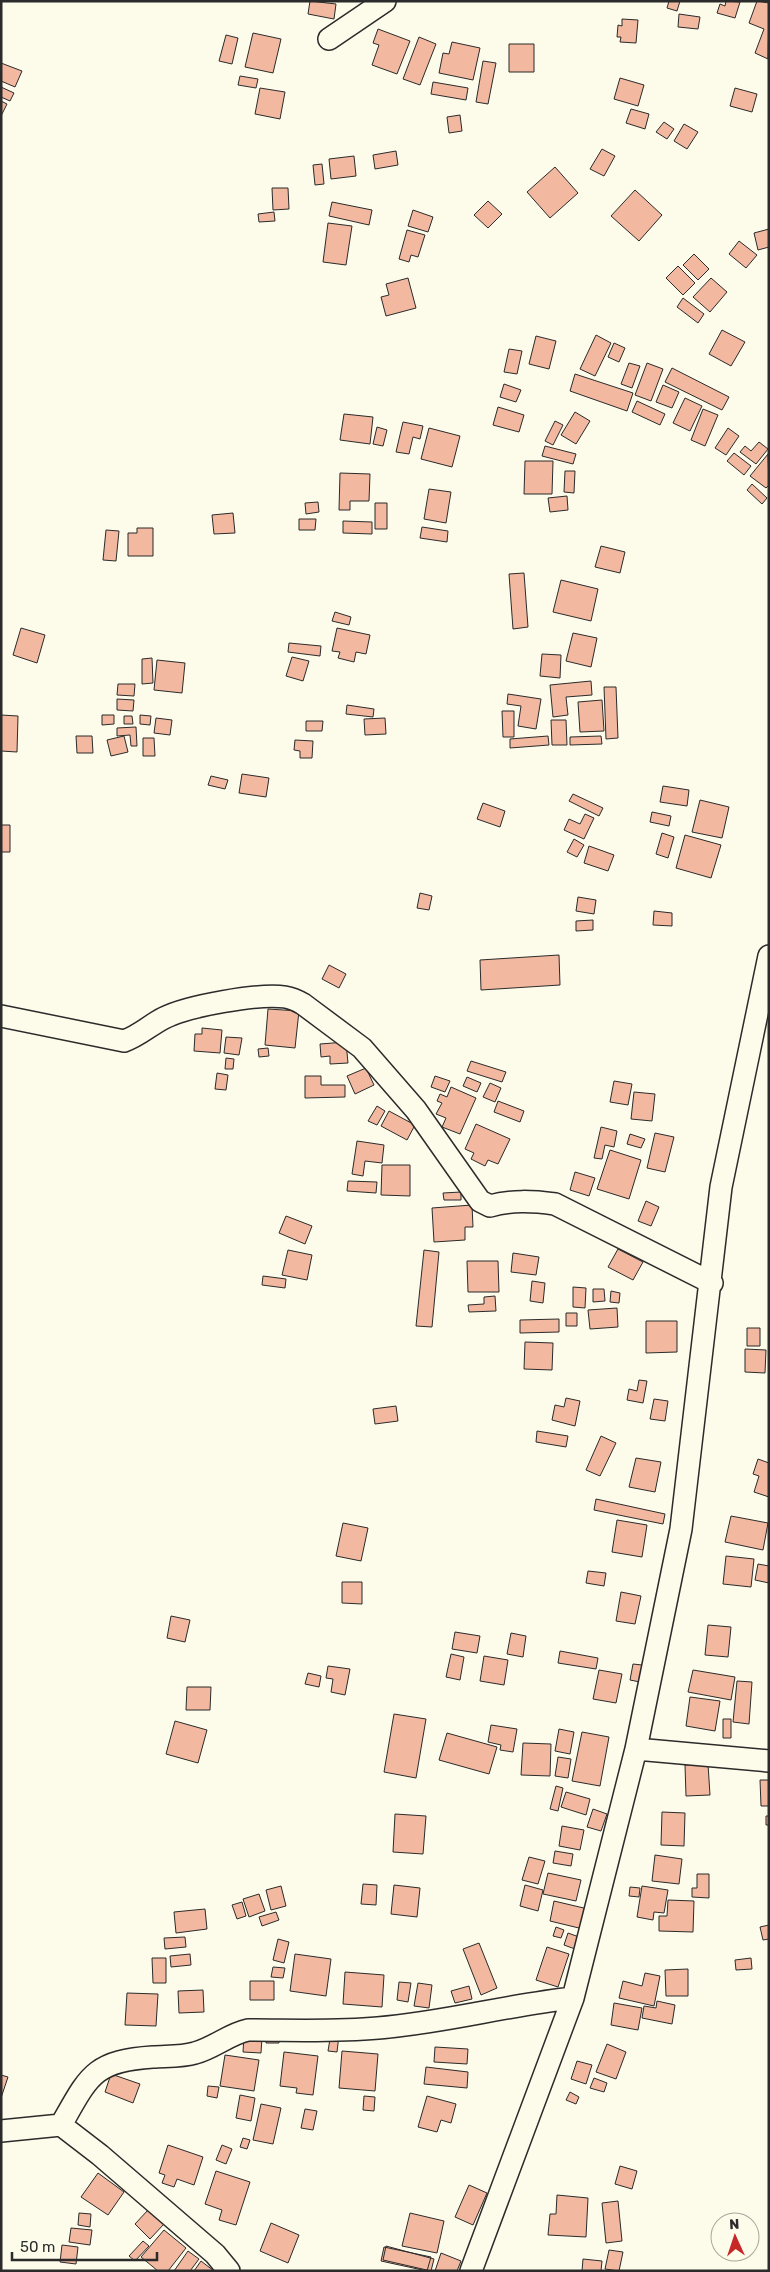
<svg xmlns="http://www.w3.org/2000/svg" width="770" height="2272" font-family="Rubik,sans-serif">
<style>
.building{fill:#f2b8a0;stroke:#2b2b2b}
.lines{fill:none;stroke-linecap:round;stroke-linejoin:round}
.minor-casing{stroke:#2b2b2b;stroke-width:24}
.minor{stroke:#fdfbea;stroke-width:21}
</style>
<rect width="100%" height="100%" fill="#fdfbea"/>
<path class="building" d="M310,1L336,4L334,19L308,14Z
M669,1H680L677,11L667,8Z
M726,1L740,2L735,18L717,13L720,4L725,6Z
M757,1L769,3L768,59L755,53L764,29L749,23Z
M679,14L700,17L698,29L678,27Z
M622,19L638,20L636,43L620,42L621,37H617L618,25L622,26Z
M378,29L410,41L397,74L372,65L379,45L373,43Z
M253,33L281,39L273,73L245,67Z
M226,35L238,38L232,64L219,61Z
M419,37L436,44L420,85L403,79Z
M452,42L480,48L473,80L439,73L443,53L449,54Z
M509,44H534V72H509Z
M483,61L496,63L488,104L476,102Z
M1,63L22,71L15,87L1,81Z
M240,76L258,79L256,88L238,85Z
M620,78L644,85L638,106L614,99Z
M433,82L468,88L466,100L431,94Z
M1,87L14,93L10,101L1,97Z
M260,88L285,92L280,119L255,114Z
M735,88L757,94L752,112L730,106Z
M1,101L7,104L1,116Z
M631,109L649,114L645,129L626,123Z
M460,115L462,131L449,133L447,117Z
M664,122L674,129L667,139L656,132Z
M684,124L698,132L687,149L674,141Z
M602,149L615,156L604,176L590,169Z
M396,151L398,165L375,169L373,155Z
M354,156L356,176L331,179L329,159Z
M322,164L324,184L315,185L313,165Z
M555,167L578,193L550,218L527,192Z
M272,188H288L289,209L273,210Z
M635,190L662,215L639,241L611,216Z
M488,201L502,214L488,228L474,215Z
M332,202L372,210L369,225L329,216Z
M413,210L433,217L428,232L408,226Z
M274,212L275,221L259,222L258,214Z
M328,223L352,226L346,265L323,262Z
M769,229V247L758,250L754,233Z
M407,230L425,235L418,257L411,255L409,262L399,259Z
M739,241L757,255L746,268L729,254Z
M694,254L709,269L698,280L683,265Z
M678,266L695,283L683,295L666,278Z
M408,278L416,308L386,316L381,297L389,295L386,284Z
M711,278L727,292L710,312L693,297Z
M683,298L704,314L698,323L677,307Z
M722,330L745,342L731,366L709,354Z
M596,335L611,343L595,376L580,369Z
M536,336L556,341L549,369L529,364Z
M614,343L625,348L619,362L608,357Z
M509,349L522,351L517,374L504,372Z
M629,363L640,366L632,388L621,384Z
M647,363L663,369L651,401L635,395Z
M672,368L729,397L722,410L665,382Z
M575,374L633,393L627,411L570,391Z
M504,384L521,390L516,402L500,397Z
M663,385L679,392L672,408L656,402Z
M685,398L702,406L690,431L673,423Z
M637,401L665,414L660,425L632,412Z
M498,407L524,415L519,432L493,425Z
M703,409L718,415L705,446L691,440Z
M575,412L590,421L576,444L561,435Z
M344,414L373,417L370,444L340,440Z
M555,421L563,425L553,445L545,441Z
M403,422L423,426L420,439L413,437L409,454L396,452Z
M377,427L387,430L383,446L373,444Z
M429,428L460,436L452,467L421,459Z
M728,428L739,436L726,455L715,448Z
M759,442L768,449L756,464L740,452L745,446L751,451Z
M545,446L576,454L573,464L542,456Z
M734,453L751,466L744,475L727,461Z
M768,454L769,485L766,488L750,476Z
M525,461H553L552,494H524Z
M565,471H575L574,493L564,492Z
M340,473L370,474L369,501H350V510H339Z
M752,484L767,498L762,504L747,490Z
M429,489L451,492L446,523L424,519Z
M567,496L568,510L550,512L548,498Z
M318,502L319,512L306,514L305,503Z
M375,503H387V529H375Z
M233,513L235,533L214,534L212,515Z
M299,519H316L315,530H299Z
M343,521L372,522V534L343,533Z
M422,527L448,531L447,542L420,538Z
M137,528H153V556H128V533H137Z
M106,530L119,531L116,561L103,560Z
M601,546L625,552L620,573L595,567Z
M524,573L528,627L513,629L509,574Z
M561,580L598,589L591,621L553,612Z
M335,612L351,617L349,625L332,621Z
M21,628L45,635L37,663L13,655Z
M337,628L370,635L366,654L356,652L354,662L338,658L340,652L332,651Z
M573,633L597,638L591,667L566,661Z
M289,643L321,646L320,656L288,652Z
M542,654L561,655L560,678L540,676Z
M292,657L309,661L303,681L286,676Z
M152,658L153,683L142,684V659Z
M157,660L185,663L182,693L154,690Z
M591,681L592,695L566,697L568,715L553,717L550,685Z
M118,684H135L134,696L117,695Z
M604,687H616L618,738L606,739Z
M508,694L541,699L536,729L518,726L521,706L507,704Z
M117,699L134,700L133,711L117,710Z
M602,700L604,731L580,732L578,702Z
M347,705L374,709L373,717L346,714Z
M502,711H514V737H503Z
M1,715L18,716L17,752L1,751Z
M102,715H114V724L102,725Z
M140,715L151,716L150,725L140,724Z
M124,716H132L133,724H124Z
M156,718L172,720L170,735L154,733Z
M385,718L386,734L365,735L364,719Z
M551,720H566L567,745H552Z
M306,721H323L322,731H306Z
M136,727L137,746H131L130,735L117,736V728Z
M76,736H92L93,753H77Z
M124,736L128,752L111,756L107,740Z
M548,736L549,745L510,748V739Z
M601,736L602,744L570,745V737Z
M143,738H154L155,756H143Z
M295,740L313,741L312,758H300V751L294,750Z
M242,774L269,778L266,797L239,793Z
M211,776L228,780L225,789L208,785Z
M663,786L689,790L687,806L660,802Z
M573,794L603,808L599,816L569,801Z
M700,800L729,807L722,838L692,832Z
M483,803L505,811L500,827L477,819Z
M652,812L671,816L669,826L650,822Z
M585,814L594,818L584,839L564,830L569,819L580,824Z
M1,825H10V852H1Z
M662,833L674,837L668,858L656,854Z
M685,835L721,845L711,878L676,868Z
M574,839L584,845L577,857L567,852Z
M589,846L614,855L608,871L584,863Z
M420,893L432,896L429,910L417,908Z
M578,897L596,900L594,914L576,911Z
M654,911L672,913V926L653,925Z
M593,920V930L576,931V921Z
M559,955L560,985L481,990L480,960Z
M329,965L346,974L339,988L322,979Z
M268,1009L299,1011L295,1048L265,1045Z
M202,1028L222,1030L220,1053L194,1051L195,1034H202Z
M226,1037L242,1038L239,1055L224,1053Z
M346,1042L348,1063L330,1064V1056L321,1057L320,1044Z
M268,1048L269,1056L259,1057L258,1049Z
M226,1058L234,1059L233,1069H225Z
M471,1061L506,1072L502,1082L467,1071Z
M366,1068L374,1085L355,1094L347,1076Z
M217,1073L228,1075L226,1090L215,1089Z
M305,1076H321V1085H345V1097L305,1098Z
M435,1076L450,1081L445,1092L431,1087Z
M467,1077L481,1083L477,1092L463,1086Z
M614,1081L632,1084L628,1105L610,1102Z
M490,1083L501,1088L495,1102L483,1097Z
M451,1087L476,1098L460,1134L442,1127L446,1118L436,1114L442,1103L437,1101L440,1094L447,1097Z
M634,1092L655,1094L652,1121L631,1119Z
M498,1101L524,1111L520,1122L494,1112Z
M377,1106L385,1111L377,1125L368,1121Z
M389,1111L415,1125L407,1140L381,1126Z
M476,1124L510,1139L498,1164L488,1160L485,1166L471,1159L474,1153L465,1149Z
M601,1127L617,1131L614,1147L605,1145L602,1159L594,1158Z
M655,1133L674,1137L665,1172L647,1168Z
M630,1134L645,1139L641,1148L627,1144Z
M357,1141L384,1145L382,1163L365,1161L363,1176L352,1174Z
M610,1150L641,1160L629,1199L597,1189Z
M382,1165H410V1196L381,1195Z
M575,1172L595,1178L589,1196L570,1190Z
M348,1181L377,1182L376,1193L347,1191Z
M461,1192V1200H444L443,1193Z
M646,1201L659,1207L651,1226L638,1221Z
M472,1205L473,1227H465V1240L434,1242L432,1208Z
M286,1216L312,1226L305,1244L279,1233Z
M618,1249L643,1262L633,1280L608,1267Z
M288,1250L312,1255L307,1280L282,1275Z
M424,1250L439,1252L432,1327L416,1326Z
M513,1253L539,1257L536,1275L511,1272Z
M467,1261H498L499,1292H468Z
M263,1276L286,1279L285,1288L262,1285Z
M532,1281L545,1283L543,1303L530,1301Z
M573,1287L586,1288L585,1308L573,1307Z
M593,1289H604L605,1301L593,1302Z
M611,1291L620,1293L619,1303L610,1302Z
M495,1296L496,1311L469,1312L468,1305L484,1304V1297Z
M617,1308L618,1327L590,1329L588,1310Z
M566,1313H577V1326H566Z
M559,1319V1332L520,1333V1320Z
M646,1321H677V1352L646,1353Z
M747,1328H760V1346H747Z
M525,1342L553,1343L552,1370L524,1369Z
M745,1349L766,1350L765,1373L745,1372Z
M639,1380L647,1381L643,1403L627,1400L629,1389L637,1391Z
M566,1398L580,1401L575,1426L552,1420L555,1405L564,1407Z
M654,1399L668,1401L665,1421L650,1419Z
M396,1406L398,1421L375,1424L373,1409Z
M537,1431L568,1436L566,1447L536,1442Z
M601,1436L616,1443L600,1476L586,1470Z
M636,1458L661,1462L655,1492L629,1487Z
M758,1459L769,1463V1497L754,1492L759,1476L753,1474Z
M596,1499L665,1514L663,1524L594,1510Z
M731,1516L768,1523L763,1550L725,1542Z
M617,1520L647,1525L642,1557L612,1552Z
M343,1523L368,1528L361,1561L336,1556Z
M726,1556L754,1559L751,1587L723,1584Z
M758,1564L769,1566V1583L755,1580Z
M588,1571L606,1573L604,1586L586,1583Z
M342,1582H362V1604L342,1603Z
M621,1592L641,1596L635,1624L616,1621Z
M171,1616L190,1620L185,1642L167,1638Z
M708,1625L731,1627L728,1657L705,1655Z
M455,1632L480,1636L477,1653L452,1649Z
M511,1633L526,1636L523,1657L507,1654Z
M560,1651L598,1658L596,1669L558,1663Z
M451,1654L464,1657L460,1680L446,1677Z
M484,1656L508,1660L504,1685L480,1681Z
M633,1664L642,1665L640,1682L630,1680Z
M328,1666L350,1669L345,1695L331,1692L333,1679L326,1678Z
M599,1670L622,1674L616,1703L593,1699Z
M693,1670L735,1677L731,1700L688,1692Z
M308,1673L321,1676L319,1687L305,1684Z
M737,1681L752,1682L749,1724L733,1722Z
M187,1687H211L210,1710H186Z
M690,1697L720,1701L715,1731L686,1726Z
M394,1714L426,1719L416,1778L384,1772Z
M723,1719H731V1738H723Z
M175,1721L207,1730L198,1763L166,1754Z
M491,1725L517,1729L513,1752L500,1750L501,1745L488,1742Z
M559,1729L574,1732L570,1754L555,1751Z
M582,1732L609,1737L600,1786L572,1781Z
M447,1733L497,1747L489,1774L439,1760Z
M523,1743L551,1744L550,1776L521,1775Z
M558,1757L571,1759L568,1778L555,1776Z
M708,1764L710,1795L686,1796L685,1765Z
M760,1780H769V1806H761Z
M556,1786L563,1788L558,1811L550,1809Z
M566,1792L590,1799L586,1815L561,1807Z
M593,1809L607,1814L601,1831L587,1827Z
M662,1812L685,1813L684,1846L661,1845Z
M395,1814L426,1816L423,1854L393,1852Z
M766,1816H769V1825H766Z
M562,1826L584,1830L580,1850L559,1846Z
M555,1851L573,1854L571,1866L553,1863Z
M655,1855L682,1859L679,1884L652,1881Z
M529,1857L545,1861L538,1884L522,1880Z
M548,1873L581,1880L576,1901L543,1894Z
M697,1874H709V1898L692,1897V1888H697Z
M363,1884L377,1885L376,1905L361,1904Z
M394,1885L420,1888L417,1917L391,1914Z
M525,1885L543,1890L538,1911L520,1906Z
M281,1886L286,1906L271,1910L266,1890Z
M642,1886L668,1890L664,1913L654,1912L653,1920L637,1917Z
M630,1887L640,1888L639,1897L629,1896Z
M259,1894L265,1911L249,1917L243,1899Z
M668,1900L694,1901L693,1932L659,1931V1916H667Z
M554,1901L588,1909L583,1929L550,1921Z
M242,1902L246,1916L237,1919L232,1905Z
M205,1909L207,1929L176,1933L174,1912Z
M276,1912L279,1920L262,1926L259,1917Z
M769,1925V1939L763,1940L760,1927Z
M556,1927L564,1930L561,1938L553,1936Z
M568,1933L579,1937L575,1949L564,1945Z
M185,1937L186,1947L165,1949L164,1938Z
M278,1939L289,1942L284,1963L273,1960Z
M479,1943L497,1988L481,1995L463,1949Z
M547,1947L569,1954L558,1987L536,1980Z
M190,1954L191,1965L171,1967L170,1956Z
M295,1954L331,1959L326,1996L290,1991Z
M152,1958H166V1983H153Z
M751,1958L752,1969L736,1970L735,1960Z
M273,1967L285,1968L283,1978L271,1977Z
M688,1969V1996H666L665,1970Z
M345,1972L384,1975L382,2007L343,2004Z
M645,1973L660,1976L654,2006L619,1998L623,1981L642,1986Z
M250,1981H274V2000H250Z
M399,1982L411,1983L408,2002L397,2000Z
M418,1983L432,1985L429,2008L414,2006Z
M469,1986L472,1999L455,2003L451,1991Z
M203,1990L204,2012L179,2013L178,1991Z
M127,1993L158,1994L156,2026L125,2025Z
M657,2001L675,2005L672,2024L642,2018L644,2006L656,2008Z
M614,2003L642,2008L638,2030L611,2025Z
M331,2033L339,2035L337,2052L328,2051Z
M267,2034H279V2043H266Z
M244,2036L262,2037L261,2053L243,2052Z
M607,2044L626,2052L616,2079L596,2072Z
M435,2047L468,2049L467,2064L434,2062Z
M342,2051L378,2054L375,2091L339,2088Z
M284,2052L318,2056L313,2095L296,2093L297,2088L280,2086Z
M225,2055L259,2060L254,2091L220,2086Z
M577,2061L592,2065L586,2084L571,2079Z
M426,2067L468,2072L467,2088L424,2084Z
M111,2074L140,2084L133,2103L105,2092Z
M1,2075L8,2077L1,2098Z
M594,2078L607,2083L604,2092L590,2088Z
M208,2086L219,2087L217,2098L207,2096Z
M570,2092L579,2097L576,2104L566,2100Z
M240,2095L255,2098L251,2121L236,2118Z
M364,2096L375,2097L374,2111L363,2110Z
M427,2096L456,2104L451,2123L441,2120L437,2132L418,2127Z
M261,2104L281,2108L273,2144L253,2140Z
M305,2109L317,2111L313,2130L301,2128Z
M243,2138L250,2140L247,2149L240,2147Z
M168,2145L203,2157L194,2185L177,2179L174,2187L162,2183L165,2175L159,2173Z
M222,2145L232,2149L226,2164L216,2160Z
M620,2166L637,2171L632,2189L615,2184Z
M216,2171L250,2182L236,2225L219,2220L222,2210L205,2204Z
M98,2173L124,2192L108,2215L81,2197Z
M469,2185L487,2193L473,2225L455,2217Z
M557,2195L588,2198L586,2237L548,2235L550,2214H556Z
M618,2201L622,2241L606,2243L602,2203Z
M148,2210L164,2224L150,2239L135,2224Z
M79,2213L91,2214L90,2227L78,2225Z
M410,2213L444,2221L437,2253L402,2246Z
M271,2223L299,2235L288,2263L260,2251Z
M71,2228L92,2230L90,2245L69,2242Z
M164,2230L186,2248L168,2271H158L141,2257Z
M143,2241L149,2246L135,2261L129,2256Z
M62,2245L78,2247L76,2264L60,2262Z
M386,2246L434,2259L431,2271L383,2260Z
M384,2247L431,2257L427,2271L381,2261Z
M609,2250L623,2252L619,2271L605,2269Z
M188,2251L199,2259L190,2271H174Z
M441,2253L461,2261L457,2271H435Z
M583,2259L602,2261L601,2271H582Z
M201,2261L214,2271H194Z"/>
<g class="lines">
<defs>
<path id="minor" d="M329,39L385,1
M1,1016L124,1041C139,1036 150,1025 164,1018C187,1006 260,993 285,997C291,998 298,1001 303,1004L362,1048L416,1110L480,1201L490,1206C512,1200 532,1201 555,1204L712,1283
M636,1749L769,1761
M61,2125C89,2076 93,2061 153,2057C166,2056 182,2057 195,2053C214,2048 229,2034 248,2030C291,2030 335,2032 378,2028C443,2023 507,2005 573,1998
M1,2131L61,2125L100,2155L215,2254L229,2271
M471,2271L573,1998L636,1749L681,1529L721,1187L769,956"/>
</defs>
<use href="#minor" class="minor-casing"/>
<use href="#minor" class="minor"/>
</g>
<rect width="770" height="2272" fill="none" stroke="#2b2b2b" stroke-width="5"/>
<g transform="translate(735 2237) rotate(357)"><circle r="24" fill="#fdfbea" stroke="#a9a89e"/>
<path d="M0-4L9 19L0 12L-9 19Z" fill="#c62828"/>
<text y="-8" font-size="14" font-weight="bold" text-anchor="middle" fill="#2b2b2b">N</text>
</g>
<path d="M12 2252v8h145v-8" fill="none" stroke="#2b2b2b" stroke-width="2.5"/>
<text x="20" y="2252" font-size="15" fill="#2b2b2b" stroke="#fdfbea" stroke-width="4" paint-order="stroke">50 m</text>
</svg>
